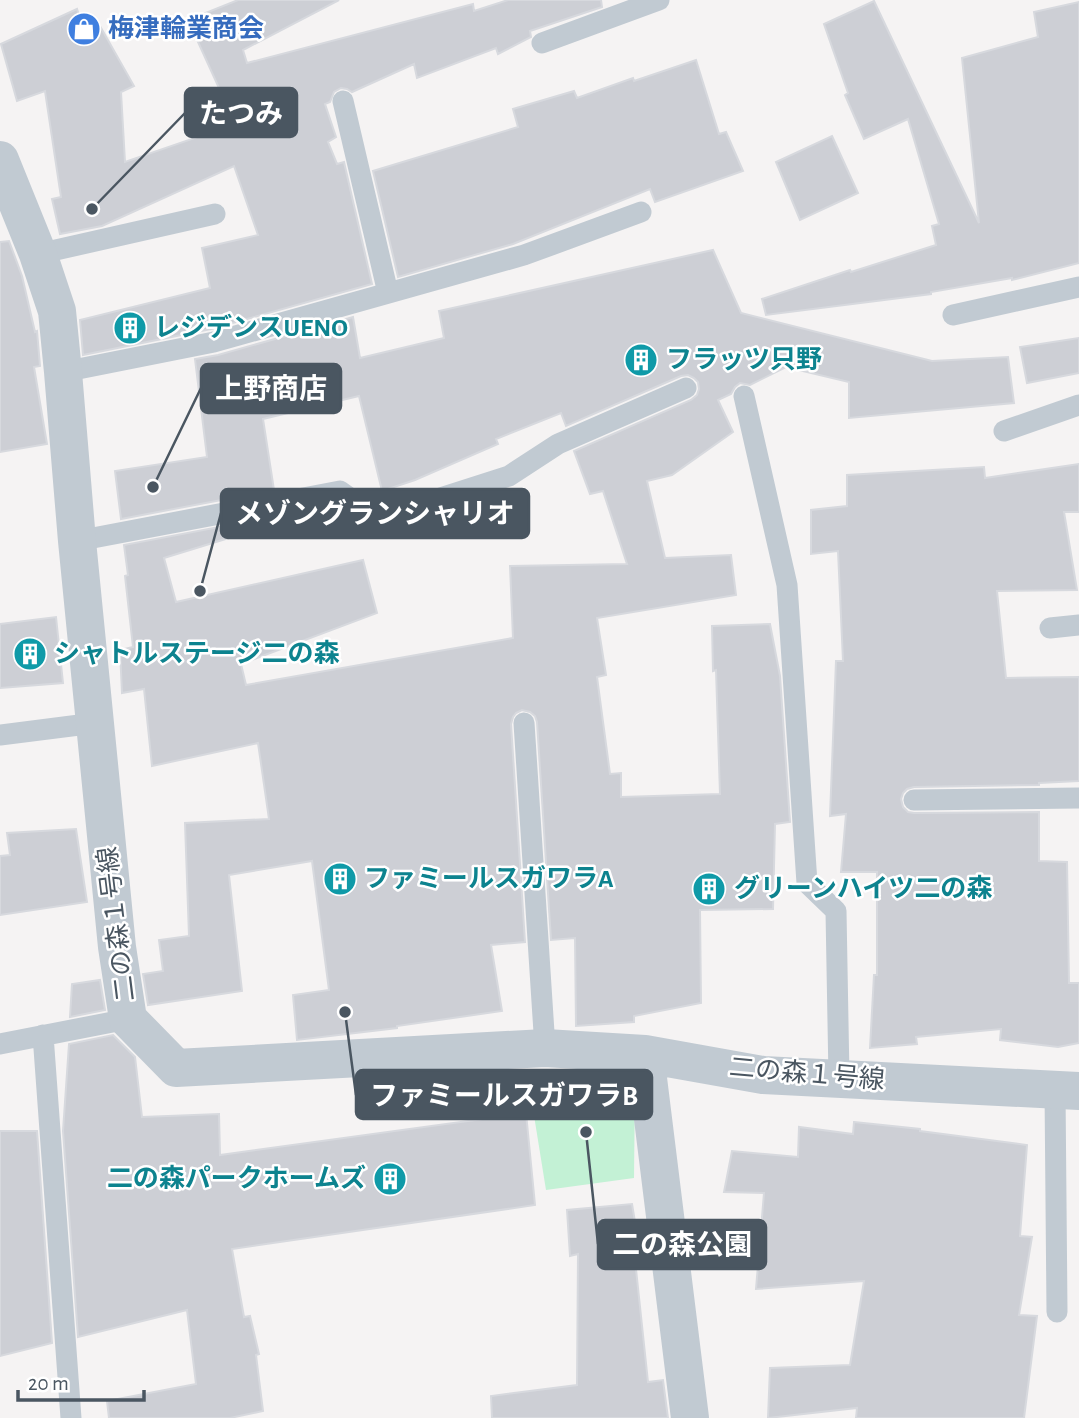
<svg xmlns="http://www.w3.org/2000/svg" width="1079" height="1418" font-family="'Alegreya Sans','Noto Sans JP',sans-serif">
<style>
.green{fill:#c3f1d5}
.building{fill:#cdcfd5;stroke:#d7d9de;stroke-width:2}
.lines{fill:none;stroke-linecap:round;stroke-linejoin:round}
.lane{stroke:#c1cad2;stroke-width:21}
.street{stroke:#c1cad2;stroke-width:38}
.labels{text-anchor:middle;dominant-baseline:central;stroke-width:5;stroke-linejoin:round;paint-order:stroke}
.shop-label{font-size:26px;font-weight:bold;fill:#366cbe;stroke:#fff;text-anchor:start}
.culture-label{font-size:26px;font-weight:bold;fill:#0d838f;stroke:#fff;text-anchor:start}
.street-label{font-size:26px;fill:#4a5661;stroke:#fff}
.leader{fill:none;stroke:#4a5661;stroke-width:2.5}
.callout-dot{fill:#4a5661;stroke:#fff;stroke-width:2.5}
.callout{fill:#4a5661;stroke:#4a5661;stroke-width:2.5}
.callout-label{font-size:28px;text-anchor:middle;font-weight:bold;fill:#fff}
</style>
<rect width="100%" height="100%" fill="#f5f3f3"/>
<path class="green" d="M527,1072L580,1076L635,1085L634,1178L546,1190Z"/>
<path class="building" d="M238,0H339L243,50L247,63L473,4L474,11L508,0H601L602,7L530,31L531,37L498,54L496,48L417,78L414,64L352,92L347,89L341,88L334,92L330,102L325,104L336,137L328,142L337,164L344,162L372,284L211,329L83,355L80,320L210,288L202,248L258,235L234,166L102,226L60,234L52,199L61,197L45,91L17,101L1,44L77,9L82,25L96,19L134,86L121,92L125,162L224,128L214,103L224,99L188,20Z
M874,1L979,223L962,58L1038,37L1034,12L1079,2V263L1012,280V278L931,292V294L766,315L762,299L850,270L851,272L936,245L932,226L939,224L908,119L864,139L845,95L848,93L824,24Z
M696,60L719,134L726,132L743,171L655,202L650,189L513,244L398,277L373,171L518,127L513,109L574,91L577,98L633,78L634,81Z
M832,136L858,193L800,220L776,162Z
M9,241L22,276L35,332L37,331L40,366L34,367L47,444L0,452V242Z
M713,250L741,313L932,361L1008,357L1014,403L849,418V382L786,367L750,385L740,383L735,387L731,394L718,400L733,432L672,475L647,481L665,558L731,555L736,595L597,618L606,675L597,677L610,774L621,773V797L720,794L716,670L713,671L712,626L770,624L780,676L790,822L775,824L773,909L700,910L701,1003L634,1016V1022L576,1026L575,938L551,940L537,722L535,716L530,712L522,710L516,713L513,717L511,724L525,942L491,945L502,1011L397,1026V1028L297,1040L293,995L329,990L312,861L229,875L242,991L148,1005L143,974L163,971L159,940L189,936L185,823L269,819L258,743L152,766L144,689L122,693L120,650L133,647L125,576L128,575L124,545L256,520L258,529L164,558L176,602L363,560L377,613L241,664L246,685L513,638L510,566L627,564L603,491L590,494L574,451L691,400L697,395L699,389L698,382L694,378L688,375L681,376L566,426L561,413L496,439L498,444L415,480L382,491L359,396L263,419L274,490L121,519L115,471L207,457L195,359L218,355L353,317L360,358L444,338L439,311Z
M1079,338V373L1027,383L1020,347Z
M1079,464V512H1064L1077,590L997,591L1006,678L1079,677V781L1039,783V785L914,787L907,789L903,793L901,799L903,807L908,812L914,813L1039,812V861L1067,862L1069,983H1079V1043L1058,1047L1000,1040L1001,1029L916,1037L917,1044L870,1048L874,975H877V872H841L846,814L830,816L836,661H843L838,551L811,554V510L847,506V475L984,467L985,478Z
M56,617L63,683L0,688V624Z
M76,829L87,902L0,915V856L10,855L7,833Z
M100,980L105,1010L70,1017L72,984Z
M113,1035L135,1057L142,1117L219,1114L220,1155L526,1113L535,1205L232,1249L244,1317L250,1316L259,1354L256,1355L263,1411L230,1418H109L107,1401L196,1384L187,1310L78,1337L63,1131L69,1044Z
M854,1122L920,1129V1131L1027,1145L1020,1236L1032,1237L1019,1315L1037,1316L1024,1418H856L857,1408L768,1418L770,1368L850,1365L864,1281L756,1289L764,1193L724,1192L732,1151L798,1157L799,1127L853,1134Z
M0,1131H37L52,1343L0,1356Z
M632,1204L638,1240L633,1241L648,1382L663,1380L668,1418H492L491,1396L577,1385L578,1254L570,1256L567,1210Z"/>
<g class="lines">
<path class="lane" d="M542,43L659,0
M343,101L388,293
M38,254L215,214
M953,315L1079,287
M63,372L214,342L524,255L641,212
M744,396L787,585L807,883L836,911L839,1078
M1004,431L1079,405
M77,541L340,491L378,518L509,476L558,444L686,388
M1050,628L1079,625
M524,723L545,1048
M0,735L95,723
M914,800L1079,798
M43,1035L71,1418
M0,1044L128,1019
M1055,1090L1057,1312"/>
<path class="street" d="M0,160L38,254L57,311L63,372L77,541L117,947L128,1019L176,1068L545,1048L645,1054L763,1075L1079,1091
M645,1054L690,1418"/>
</g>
<defs>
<symbol id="shop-disc" viewBox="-11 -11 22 22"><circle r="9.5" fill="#3f7fe0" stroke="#fff"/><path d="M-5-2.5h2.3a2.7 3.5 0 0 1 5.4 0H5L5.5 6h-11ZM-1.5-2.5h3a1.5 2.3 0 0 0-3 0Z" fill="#fff"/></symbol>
<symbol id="building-disc" viewBox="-11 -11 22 22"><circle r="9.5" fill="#0f9aa8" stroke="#fff"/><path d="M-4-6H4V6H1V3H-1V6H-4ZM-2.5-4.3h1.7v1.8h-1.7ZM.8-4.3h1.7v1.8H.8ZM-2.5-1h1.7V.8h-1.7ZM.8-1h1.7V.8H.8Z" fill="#fff"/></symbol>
</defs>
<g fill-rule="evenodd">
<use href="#shop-disc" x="65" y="10" width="38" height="38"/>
<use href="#building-disc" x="111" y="309" width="38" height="38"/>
<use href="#building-disc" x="622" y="341" width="38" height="38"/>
<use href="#building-disc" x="11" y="635" width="38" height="38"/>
<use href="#building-disc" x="321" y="860" width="38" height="38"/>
<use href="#building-disc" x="690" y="870" width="38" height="38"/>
<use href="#building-disc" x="371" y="1160" width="38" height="38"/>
</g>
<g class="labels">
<g class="shop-label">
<text x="108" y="29">梅津輪業商会</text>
</g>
<g class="culture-label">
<text x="154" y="328">レジデンスUENO</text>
<text x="666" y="360">フラッツ只野</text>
<text x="54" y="654">シャトルステージ二の森</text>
<text x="364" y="879">ファミールスガワラA</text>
<text x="734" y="889">グリーンハイツ二の森</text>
<text x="366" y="1179" text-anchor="end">二の森パークホームズ</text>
</g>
<g class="street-label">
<text transform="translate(117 924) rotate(-97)">二の森１号線</text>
<text transform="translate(807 1074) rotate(5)">二の森１号線</text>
</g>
</g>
<path class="leader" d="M92 209L185 113M153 487L201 388M200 591L221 513M345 1012L356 1095M586 1132L598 1244"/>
<g class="callout-dot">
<circle cx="92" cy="209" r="7"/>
<circle cx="153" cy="487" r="7"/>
<circle cx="200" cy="591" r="7"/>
<circle cx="345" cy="1012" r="7"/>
<circle cx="586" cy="1132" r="7"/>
</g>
<g class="callout">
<rect x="185" y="88" width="112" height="49" rx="7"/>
<rect x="201" y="364" width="140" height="49" rx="7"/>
<rect x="221" y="489" width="308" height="49" rx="7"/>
<rect x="356" y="1070" width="296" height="49" rx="7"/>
<rect x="598" y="1220" width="168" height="49" rx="7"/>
</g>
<g class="callout-label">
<text x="241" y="123">たつみ</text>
<text x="271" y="398">上野商店</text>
<text x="375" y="523">メゾングランシャリオ</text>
<text x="504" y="1105">ファミールスガワラB</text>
<text x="682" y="1254">二の森公園</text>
</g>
<path d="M18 1390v10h126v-10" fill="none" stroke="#4a5661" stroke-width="3.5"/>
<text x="28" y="1390" font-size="21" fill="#4a5661" stroke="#ffffff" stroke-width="5" paint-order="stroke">20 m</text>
</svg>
